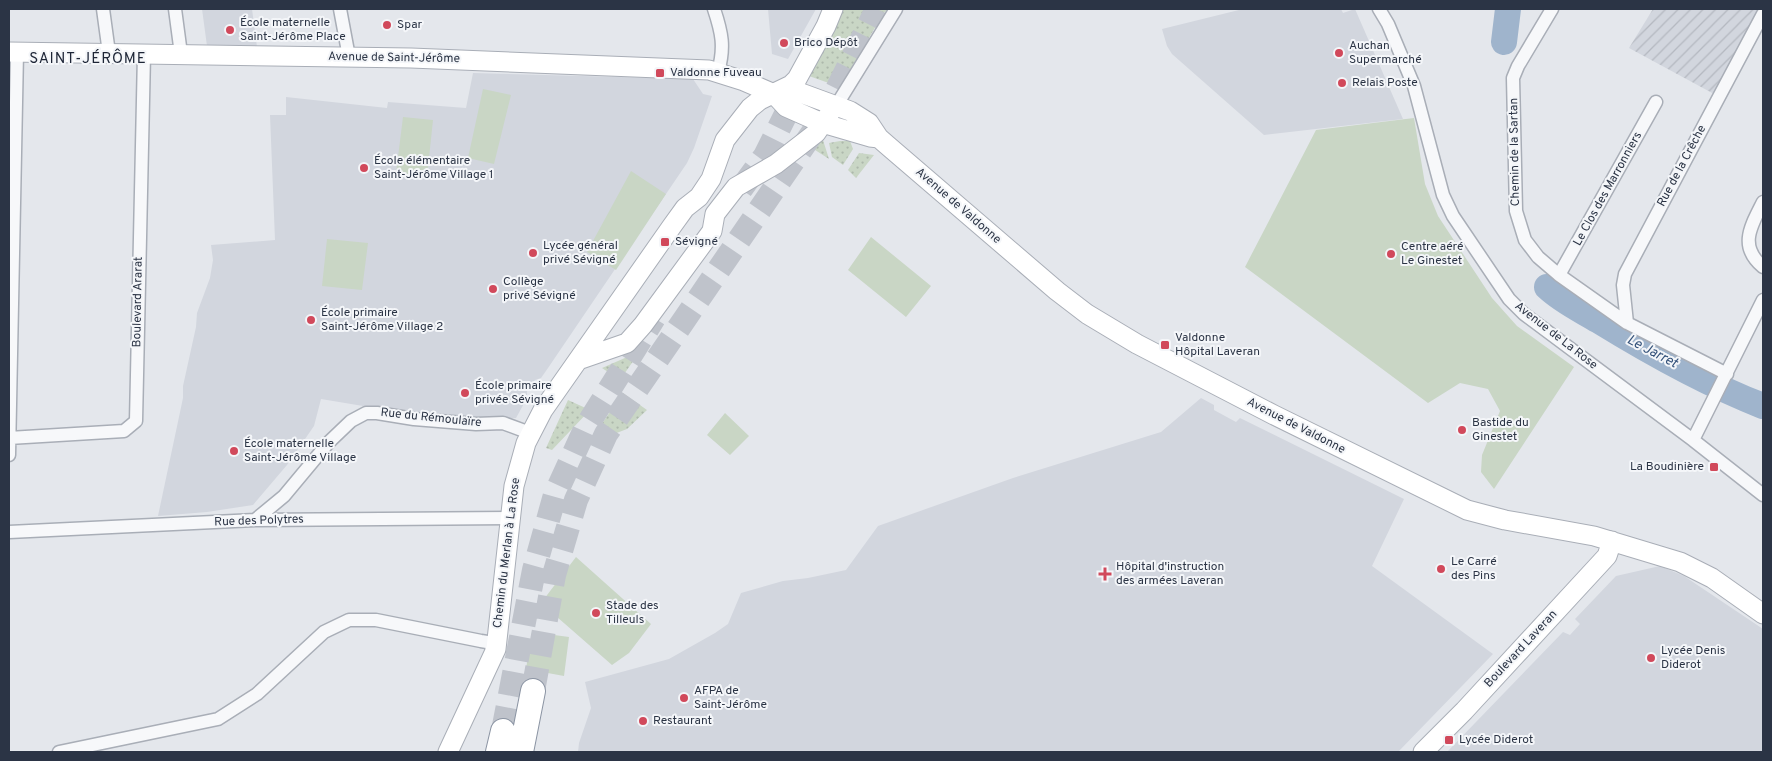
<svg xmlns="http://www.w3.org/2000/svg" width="1772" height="761" font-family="Overpass,sans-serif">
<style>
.built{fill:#d2d6de}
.industrial{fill:url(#industrial-furrows)}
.grass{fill:url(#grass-dots)}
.green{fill:#c9d6c5}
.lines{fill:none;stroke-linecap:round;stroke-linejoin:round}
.river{stroke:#9fb4cc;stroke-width:26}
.highway-tunnel{stroke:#bfc3cb;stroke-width:24;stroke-dasharray:24 12;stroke-linecap:butt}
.street-casing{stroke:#a9aeb7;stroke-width:15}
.secondary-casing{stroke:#a9aeb7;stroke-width:21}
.highway-casing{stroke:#8b94a3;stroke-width:26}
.street{stroke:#f7f8fa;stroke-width:12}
.secondary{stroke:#fff;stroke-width:19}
.highway{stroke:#fff;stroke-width:24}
.poi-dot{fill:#d1495b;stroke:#f4f6f9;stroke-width:2}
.labels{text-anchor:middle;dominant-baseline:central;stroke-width:4;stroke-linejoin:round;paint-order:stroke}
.poi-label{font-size:12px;fill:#2b3445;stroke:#f4f6f9;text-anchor:start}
.street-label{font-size:12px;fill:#2b3445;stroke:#f4f6f9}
.water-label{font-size:14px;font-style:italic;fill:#34527a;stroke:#f4f6f9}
.quarter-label{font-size:15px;letter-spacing:1px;fill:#1d2536;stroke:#f4f6f9}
</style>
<defs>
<pattern id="industrial-furrows" width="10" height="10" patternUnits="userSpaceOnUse" patternTransform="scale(1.25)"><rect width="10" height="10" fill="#d2d6de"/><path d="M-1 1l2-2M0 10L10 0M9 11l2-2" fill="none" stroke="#b4b8c0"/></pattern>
<pattern id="grass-dots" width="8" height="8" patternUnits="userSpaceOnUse" patternTransform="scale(1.25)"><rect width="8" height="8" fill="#c9d6c5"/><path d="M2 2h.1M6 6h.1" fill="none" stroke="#adb8ab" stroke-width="1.8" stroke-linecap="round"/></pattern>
</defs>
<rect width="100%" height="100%" fill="#e4e7ec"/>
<path class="built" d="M202,9H252L257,47L207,46Z
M768,9H816L788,59L772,54Z
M1243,9H1341L1343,13L1355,9L1403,119L1264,135L1172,54L1167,46L1162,29Z
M473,73L693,79L703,94L712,96L694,148L687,163L548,368L541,378L535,380L527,391V398L516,418L479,420L417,415L321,399L314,426L287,465L253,505L207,512L158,516L183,398V386L196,327L197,313L210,278L213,260L211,245L275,240L270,115H286V97L387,108L388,102L466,108Z
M1201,398L1214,405V410L1236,422L1240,418L1404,499L1372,566L1493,654L1398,752H578L579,743L591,708L585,682L669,659L715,633L728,624L741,593L783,581L808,578L846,570L878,526L1013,478L1161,432Z
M1660,566L1684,576L1763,629V752H1447L1563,632L1570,635L1580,624L1575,619L1616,576Z"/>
<path class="industrial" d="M1653,9H1761L1714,94L1629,48Z"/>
<path class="grass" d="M839,9H888L883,14L840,87L809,76Z
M822,137L829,159L812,148Z
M840,141H850L853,149L843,165L832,157L829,143Z
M859,153L874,155L856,178L848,170Z
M634,354L636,357L620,380L602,368Z
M623,393L647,410L627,429L588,444Z
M568,400L590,410L552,450L546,448Z"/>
<path class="green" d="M483,89L511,95L494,164L468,158Z
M403,117L433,120L427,177L396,173Z
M1414,118L1425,184L1438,216L1492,298L1517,326L1574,367L1494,489L1481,472L1482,455L1500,411L1488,389L1460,383L1428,403L1245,267L1316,130Z
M631,171L666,194L616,270L587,252Z
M871,237L931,286L906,317L848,270Z
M327,239L368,243L362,290L322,286Z
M725,413L749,436L730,455L707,435Z
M576,557L651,624L629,653L612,665L541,603Z
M532,632L569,637L564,676L526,669Z"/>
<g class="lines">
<path class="river" d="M1504,42L1508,9
M1547,287C1563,302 1581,310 1599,321C1651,353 1706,384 1763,406"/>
<path class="highway-tunnel" d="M741,189L765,156L799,88
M533,691L554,575L576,500L606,434L824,116L877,9
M503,731L534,570L555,495L586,427L654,318"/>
<defs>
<path id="street" d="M103,9L109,53
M175,9L181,54
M340,9L349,57
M714,9C722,33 725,47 718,72
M1379,9L1388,24L1414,86L1443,195L1453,216L1509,299L1524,314L1693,440L1763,495
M1552,9L1518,66L1513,78L1516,211L1525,240L1538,257L1559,275L1627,323L1727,374
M836,106L896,9
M1763,202C1751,226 1738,246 1763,267
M1559,275L1656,102
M1627,323L1623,285L1625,274L1763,14
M9,438L124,431L136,421L144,54
M1693,440L1763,300
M9,455L17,52
M255,520L284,496L329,442L351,421L366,413H377L414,419L476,424L503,423L530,433
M9,532L255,520L509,518
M59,752L218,719L257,694L324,632L349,620H376L481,641L487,642L496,649"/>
<path id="secondary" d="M9,52L411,58L709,70L744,81L774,94L786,107L822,123L870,137L879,138
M774,94L801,93L850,111L869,123L879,138L887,145L1057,291L1087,314L1137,344L1274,415L1467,510L1505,520L1594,536L1680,562L1712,578L1763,614
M578,360L627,343L643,325L712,231L715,214L736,187L776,164L816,133L830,113
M448,752L496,649L514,486L526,443L543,410L672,226L685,208L699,197L711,179L725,140L750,108L760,100L791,85L797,79L826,26L833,9
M1423,752L1464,711L1607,556L1612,541"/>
<path id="highway" d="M498,752L503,731
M521,752L533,691"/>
</defs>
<use href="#street" class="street-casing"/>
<use href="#secondary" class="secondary-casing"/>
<use href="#highway" class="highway-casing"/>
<use href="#street" class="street"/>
<use href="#secondary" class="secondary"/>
<use href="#highway" class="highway"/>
</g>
<g class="poi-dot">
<circle cx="387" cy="25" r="5"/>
<circle cx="230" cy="30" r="5"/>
<circle cx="784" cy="43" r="5"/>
<circle cx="1339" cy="53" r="5"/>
<rect x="655" y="68" width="10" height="10" rx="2.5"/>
<circle cx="1342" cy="83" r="5"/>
<circle cx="364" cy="168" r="5"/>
<rect x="660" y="237" width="10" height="10" rx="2.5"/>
<circle cx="533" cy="253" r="5"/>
<circle cx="1391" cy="254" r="5"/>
<circle cx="493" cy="289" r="5"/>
<circle cx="311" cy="320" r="5"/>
<rect x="1160" y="340" width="10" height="10" rx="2.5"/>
<circle cx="465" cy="393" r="5"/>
<circle cx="1462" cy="430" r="5"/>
<circle cx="234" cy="451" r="5"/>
<rect x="1709" y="462" width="10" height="10" rx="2.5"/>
<circle cx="1441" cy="569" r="5"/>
<path d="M1102.5 566.5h5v5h5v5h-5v5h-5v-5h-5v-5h5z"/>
<circle cx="596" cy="613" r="5"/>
<circle cx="1651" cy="658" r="5"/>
<circle cx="684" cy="698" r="5"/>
<circle cx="643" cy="721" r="5"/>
<rect x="1444" y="735" width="10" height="10" rx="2.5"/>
</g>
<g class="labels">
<g class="poi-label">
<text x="240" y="23">École maternelle<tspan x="240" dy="14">Saint-Jérôme Place</tspan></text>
<text x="397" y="25">Spar</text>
<text x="794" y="43">Brico Dépôt</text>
<text x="1349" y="46">Auchan<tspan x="1349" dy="14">Supermarché</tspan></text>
<text x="670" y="73">Valdonne Fuveau</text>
<text x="1352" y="83">Relais Poste</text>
<text x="374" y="161">École élémentaire<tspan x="374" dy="14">Saint-Jérôme Village 1</tspan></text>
<text x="675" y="242">Sévigné</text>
<text x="543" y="246">Lycée général<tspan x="543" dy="14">privé Sévigné</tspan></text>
<text x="1401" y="247">Centre aéré<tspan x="1401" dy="14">Le Ginestet</tspan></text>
<text x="503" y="282">Collège<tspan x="503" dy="14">privé Sévigné</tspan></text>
<text x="321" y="313">École primaire<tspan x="321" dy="14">Saint-Jérôme Village 2</tspan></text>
<text x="1175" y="338">Valdonne<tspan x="1175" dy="14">Hôpital Laveran</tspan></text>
<text x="475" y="386">École primaire<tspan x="475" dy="14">privée Sévigné</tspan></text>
<text x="1472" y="423">Bastide du<tspan x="1472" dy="14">Ginestet</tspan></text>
<text x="244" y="444">École maternelle<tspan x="244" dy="14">Saint-Jérôme Village</tspan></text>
<text x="1704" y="467" text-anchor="end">La Boudinière</text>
<text x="1451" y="562">Le Carré<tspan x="1451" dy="14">des Pins</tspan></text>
<text x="1116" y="567">Hôpital d'instruction<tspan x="1116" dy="14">des armées Laveran</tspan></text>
<text x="606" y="606">Stade des<tspan x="606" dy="14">Tilleuls</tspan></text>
<text x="1661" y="651">Lycée Denis<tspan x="1661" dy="14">Diderot</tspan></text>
<text x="694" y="691">AFPA de<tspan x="694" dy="14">Saint-Jérôme</tspan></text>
<text x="653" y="721">Restaurant</text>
<text x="1459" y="740">Lycée Diderot</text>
</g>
<g class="street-label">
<text transform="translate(394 58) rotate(1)">Avenue de Saint-Jérôme</text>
<text transform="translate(1515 152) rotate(-91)">Chemin de la Sartan</text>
<text transform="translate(1682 166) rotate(-62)">Rue de la Crêche</text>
<text transform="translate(1608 189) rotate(-61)">Le Clos des Marronniers</text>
<text transform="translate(958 206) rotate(41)">Avenue de Valdonne</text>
<text transform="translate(138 302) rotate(-89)">Boulevard Ararat</text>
<text transform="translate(1556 336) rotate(38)">Avenue de La Rose</text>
<text transform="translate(431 418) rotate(6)">Rue du Rémoulaïre</text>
<text transform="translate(1296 426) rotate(27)">Avenue de Valdonne</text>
<text transform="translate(259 521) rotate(-2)">Rue des Polytres</text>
<text transform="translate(507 553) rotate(-83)">Chemin du Merlan à La Rose</text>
<text transform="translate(1521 649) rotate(-47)">Boulevard Laveran</text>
</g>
<g class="water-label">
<text transform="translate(1652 352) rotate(28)">Le Jarret</text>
</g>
<g class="quarter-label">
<text x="88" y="59">SAINT-JÉRÔME</text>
</g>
</g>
<rect width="1772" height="761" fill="none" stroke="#2b3445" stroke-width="20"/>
</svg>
